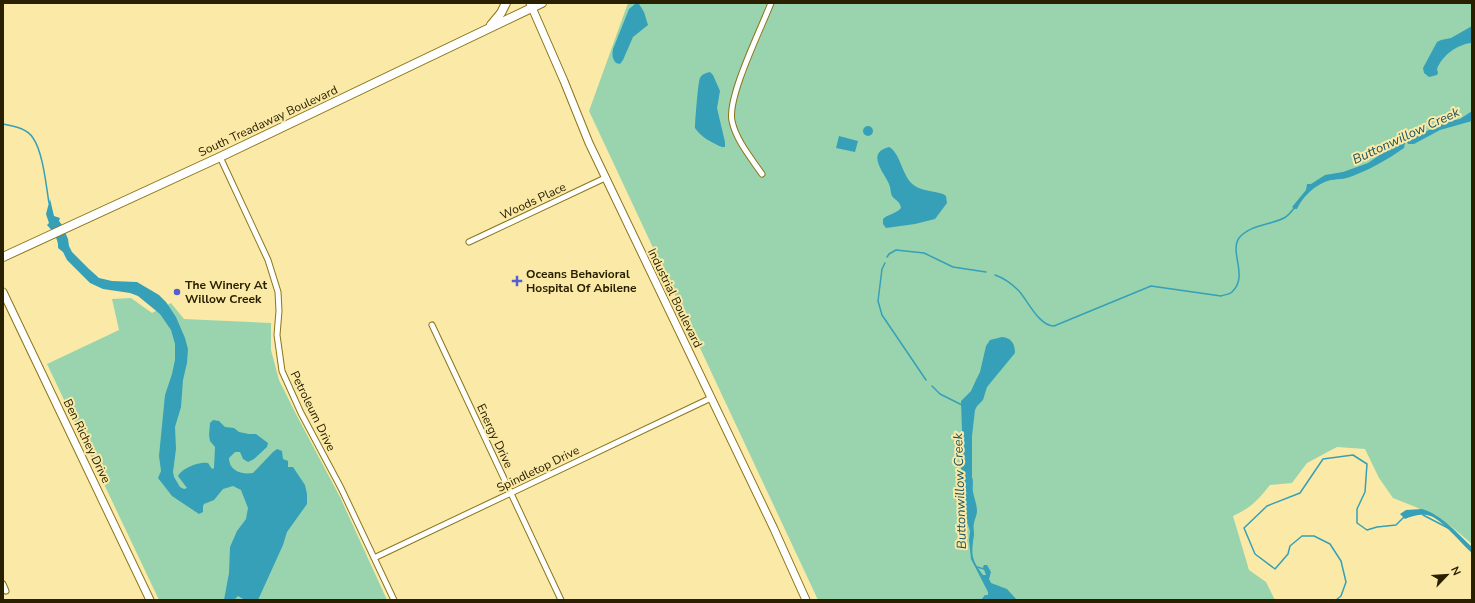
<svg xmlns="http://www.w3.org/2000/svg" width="1475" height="603" font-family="'Nunito Sans',sans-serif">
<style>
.green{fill:#9ad4ae}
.water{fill:#35a0b7}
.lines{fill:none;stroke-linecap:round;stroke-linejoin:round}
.stream{stroke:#35a0b7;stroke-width:1.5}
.street-casing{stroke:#8a751a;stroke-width:7}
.secondary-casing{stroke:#8a751a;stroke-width:9}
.primary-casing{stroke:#8a751a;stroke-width:10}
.street{stroke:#fff;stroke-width:5}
.secondary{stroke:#fff;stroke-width:7}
.primary{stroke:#fff;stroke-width:8}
.poi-dot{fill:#555fd5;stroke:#fbeaa7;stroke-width:1.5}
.labels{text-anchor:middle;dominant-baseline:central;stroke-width:4;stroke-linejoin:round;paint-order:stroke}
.street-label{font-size:12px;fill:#292000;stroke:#fbeaa7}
.poi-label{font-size:12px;font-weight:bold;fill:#292000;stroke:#fbeaa7;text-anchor:start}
.water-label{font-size:13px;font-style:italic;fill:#195360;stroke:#fbeaa7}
</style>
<rect width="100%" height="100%" fill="#fbeaa7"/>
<path class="green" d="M628,3H1472V544L1452,527L1418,508L1393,498L1379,478L1365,449L1337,447L1307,463L1292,483L1270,485C1258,500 1251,508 1233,516L1249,570L1266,582L1275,600H818L589,111Z
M131,298L152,313L171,303L184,319L271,323V350L279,380L296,414L340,497L387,600H159L47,364L119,330L112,299Z"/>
<path class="water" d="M635,4H639L644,12L648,25L633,37L623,60L620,64L616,63C612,58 612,55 613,49L629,9Z
M1472,26V43C1457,44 1442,56 1437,69L1438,73L1437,75L1429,77L1424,73L1423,68L1437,42L1441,40L1451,38Z
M710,72L713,75L720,91L717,108L725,142V147H722C712,143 701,137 695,128C695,122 698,81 700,78C702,74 706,73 710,72Z
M1472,111V121L1440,130L1414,144H1408L1407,142L1415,135L1425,132L1445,122L1460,119Z
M863 131a5 5 0 1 1 10 0a5 5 0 1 1-10 0Z
M839,136L858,141L855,152L836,148Z
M1403,142L1405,143L1404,148C1388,159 1373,168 1355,175C1347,179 1340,179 1331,180C1317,183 1303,196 1297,209H1295L1292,207L1306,190L1307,184H1311L1325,175L1343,172L1368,163L1384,152Z
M889,147C901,153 902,178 915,186C923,191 934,191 943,194L946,196L947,203L935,219L915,224L886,228L883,224V219C888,214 896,214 901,208C900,201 896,201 892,196C890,192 891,188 889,184C883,171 866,153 889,147Z
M50,199L54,216L60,218L59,221L62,225L68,239L69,246L72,252L89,269L99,278L112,281L137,282L159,295L166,302L176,317L185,338L188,349L187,363L183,380L181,407L175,427L176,449L173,472L174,477L180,487L184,489L187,488L178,476C182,468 200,461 208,463L212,469L214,468L215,447L210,441L209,435L210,423L213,420L219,421L225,427L234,428L239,432L249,434H256L268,443L267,447L254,459L248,462L243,459L240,452H235L229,458C229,471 242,475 253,473L273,452L277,449L282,451L283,459L288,461V467H293L305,485L307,494V504L287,532L283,545L258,600H245L238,596L234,600H224L229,573L230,547L237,531L246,519L248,508L241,490L233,486L223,489L214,500L204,504L203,506V512L199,514L172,496L158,478L161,471L159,456L165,395L172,374L175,360V344L171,330L160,314L138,296L130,293L103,289L90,283L67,260L63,252L58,248C59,240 53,231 47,225L49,223L46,214Z
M1002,337C1011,338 1015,343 1015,353L987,387L983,400L977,406L975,410L972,436V477C974,482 972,487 973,492C974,498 977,504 977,511C977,515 975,518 974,523C973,527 974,531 974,535C971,555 971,559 983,575H986L983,567L984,565H987L991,572L989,579L991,583L1007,589L1017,600H981L985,595H988V592L971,559L969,540L970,531L967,522L965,509L960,455L962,431L961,401L971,391L976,380L980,372L986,346L990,340Z
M1422,509C1442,515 1458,534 1472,547V553C1461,544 1441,517 1427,515C1419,514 1412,516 1405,519L1400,514L1406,510Z"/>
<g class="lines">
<path class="stream" d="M3,124C13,126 27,128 33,138C43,152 46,185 49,203
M887,257L889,254L896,250L924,253L953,267L986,272
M885,263L882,269L878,301L882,315L926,380
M995,275C1004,278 1012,284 1019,291C1028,301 1039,326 1054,326L1151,286L1221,296C1224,295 1230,294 1232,292C1249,276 1229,253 1239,238C1249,225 1270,225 1284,218C1288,216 1292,211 1295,207
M932,386L940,394L962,405
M1423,515L1448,528
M977,567L984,569
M1336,600L1341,596L1346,582L1341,561L1330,544L1314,536H1302L1290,546L1288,554L1275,569L1255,554L1244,528L1267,506L1300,493L1323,459L1353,455L1367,464L1365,492L1357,509V523L1367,530L1377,527L1396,525L1404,517"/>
<defs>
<path id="street" d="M220,157L268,260L278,292L279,311L277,335L282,371L301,413L341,488L394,600
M762,174C751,158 736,140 732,121C727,97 761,29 771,3
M469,242L605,178
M432,325L561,600
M374,558L711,398
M3,584L6,591"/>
<path id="secondary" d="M530,3L564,81L589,143L774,529L806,600
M3,292L150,600"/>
<path id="primary" d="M491,25L501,13L506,3
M3,257L220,157L542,3"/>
</defs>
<use href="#street" class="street-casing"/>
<use href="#secondary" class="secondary-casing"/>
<use href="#primary" class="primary-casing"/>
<use href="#street" class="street"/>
<use href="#secondary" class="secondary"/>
<use href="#primary" class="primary"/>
</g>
<g class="poi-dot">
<path d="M515 275h4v4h4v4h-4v4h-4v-4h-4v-4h4z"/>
<circle cx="177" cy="292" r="4"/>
</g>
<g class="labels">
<g class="street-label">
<text transform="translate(268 121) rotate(-25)">South Treadaway Boulevard</text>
<text transform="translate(533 201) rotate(-25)">Woods Place</text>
<text transform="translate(675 298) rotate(64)">Industrial Boulevard</text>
<text transform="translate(313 411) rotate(64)">Petroleum Drive</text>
<text transform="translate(495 436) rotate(65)">Energy Drive</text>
<text transform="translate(87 441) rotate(64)">Ben Richey Drive</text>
<text transform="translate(538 469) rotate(-26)">Spindletop Drive</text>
</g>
<g class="poi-label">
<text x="526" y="274">Oceans Behavioral<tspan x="526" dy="14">Hospital Of Abilene</tspan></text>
<text x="185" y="285">The Winery At<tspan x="185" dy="14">Willow Creek</tspan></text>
</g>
<g class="water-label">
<text transform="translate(1406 136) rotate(-25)">Buttonwillow Creek</text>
<text transform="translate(960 491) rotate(-92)">Buttonwillow Creek</text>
</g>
</g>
<rect width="1475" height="603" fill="none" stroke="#292000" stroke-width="8"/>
<g transform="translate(1447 575) rotate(65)" stroke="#fbeaa7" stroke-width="3" paint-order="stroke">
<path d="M0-3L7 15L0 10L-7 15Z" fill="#292000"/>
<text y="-6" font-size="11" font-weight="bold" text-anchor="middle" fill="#292000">N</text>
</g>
</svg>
